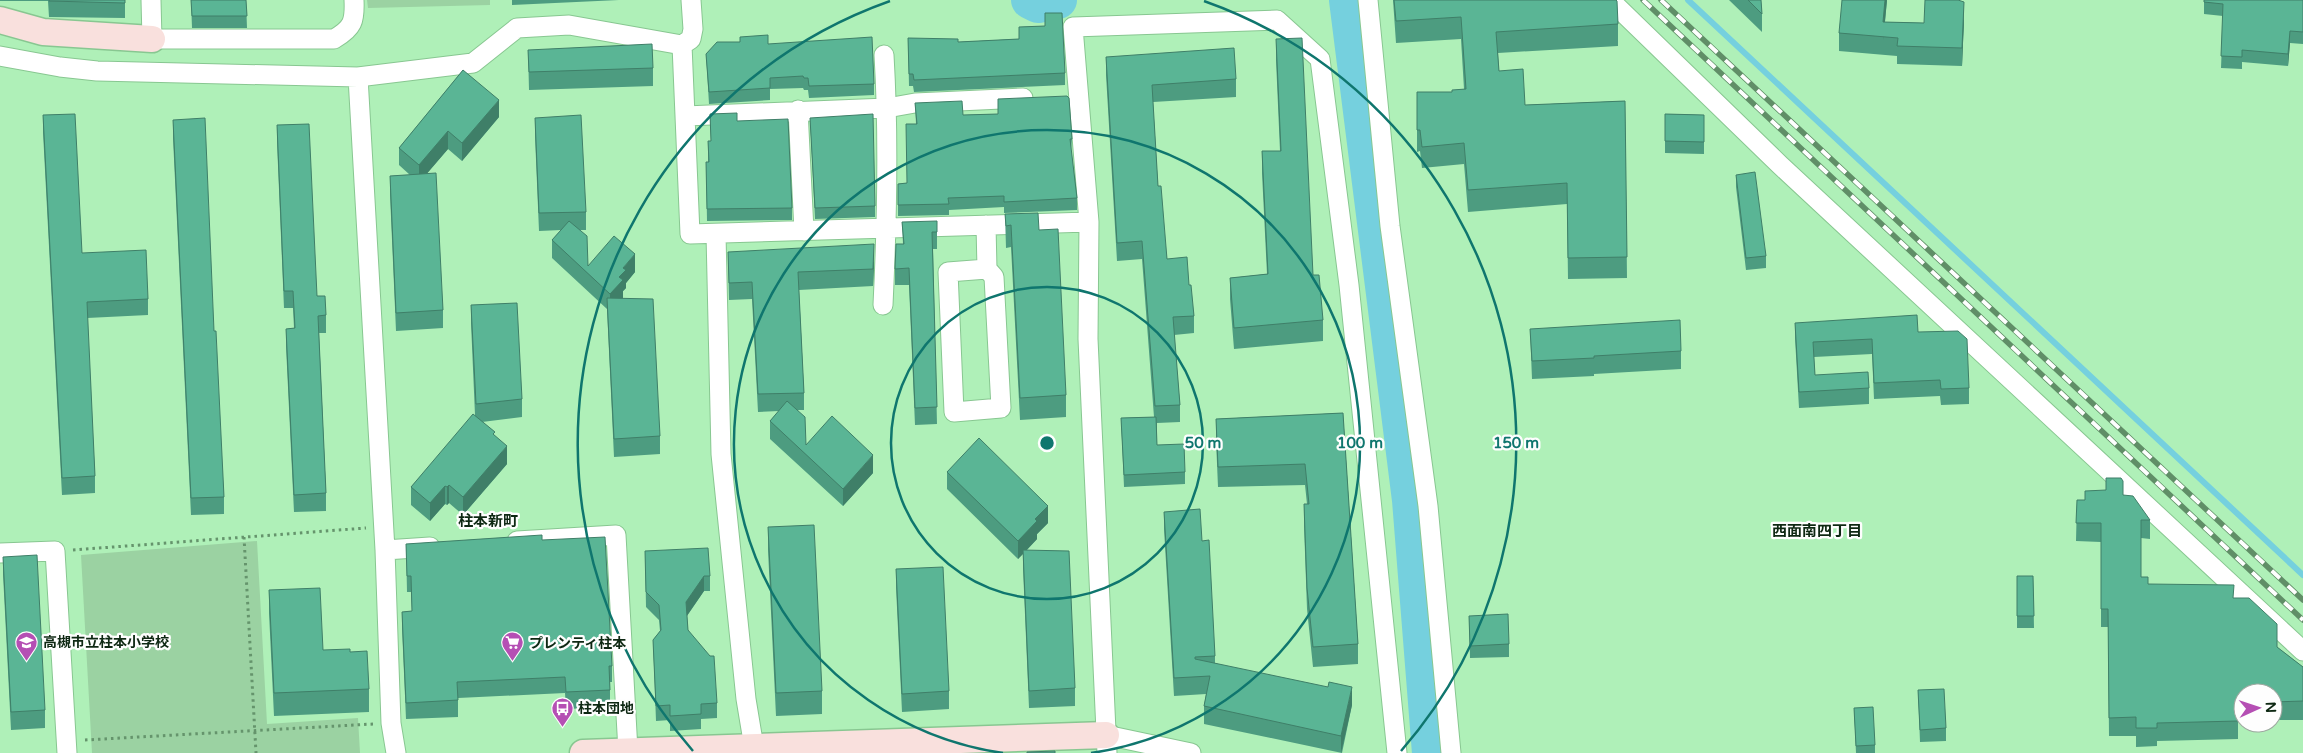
<svg xmlns="http://www.w3.org/2000/svg" width="2303" height="753" font-family="'Varela Round','Noto Sans JP',sans-serif">
<style>
.green{fill:#9bd2a2}
.lines{fill:none;stroke-linecap:round;stroke-linejoin:round}
.stream{stroke:#75d0de;stroke-width:6}
.river{stroke:#75d0de;stroke-width:38}
.street-casing{stroke:#88c791;stroke-width:21}
.secondary-casing{stroke:#88c791;stroke-width:29}
.path{stroke:#65946c;stroke-width:3;stroke-dasharray:2.5 4;stroke-linecap:butt}
.street{stroke:#fff;stroke-width:19}
.secondary{stroke:#f9e0dd;stroke-width:26}
.rail-casing{stroke:#608e67;stroke-width:5.5}
.rail{stroke:#fefefe;stroke-width:4;stroke-dasharray:11;stroke-linecap:butt}
.wall{fill:#4d9c80}
.shaded-wall{fill:#3f7f68}
.building{fill:#5ab595;stroke:#3f7f68}
.ring{fill:none;stroke:#0f766e;stroke-width:2.5}
.labels{text-anchor:middle;dominant-baseline:central;stroke-width:4.5;stroke-linejoin:round;paint-order:stroke}
.poi-label{font-size:14px;font-weight:bold;fill:#0e2813;stroke:#fefefe;text-anchor:start}
.neighbourhood-label{font-size:15px;font-weight:bold;fill:#0e2813;stroke:#fefefe}
.centre{fill:#0f766e;stroke:#fefefe;stroke-width:2.5}
.ring-label{font-size:15px;text-anchor:middle;font-weight:bold;fill:#0f766e;stroke:#fefefe;stroke-width:4.5;stroke-linejoin:round;paint-order:stroke}
</style>
<rect width="100%" height="100%" fill="#aff0b8"/>
<path class="green" d="M367,0H490V5L368,8Z
M257,541L267,724L358,718L360,753H92L81,555Z"/>
<g class="lines">
<path class="stream" d="M1688,0L2303,575"/>
<path class="river" d="M1030,0L1038,4L1058,0
M1348,0L1411,500L1431,753"/>
<defs>
<path id="street" d="M151,0L152,39H334C353,28 355,21 354,0
M1368,0L1390,226L1428,506L1451,753
M1610,0L1780,165L2303,651
M682,45L690,234L1089,222
M0,56L60,67L97,71L358,77L473,63L517,28L569,25L682,45L691,39L693,29L691,0
M358,77L385,550L391,723L396,753
M798,110L804,231
M685,116L887,108L915,103L1023,98
M986,225L987,269L948,272L954,412L1001,408L994,277L987,269
M716,234L721,454L746,699L755,753
M883,305C887,222 889,138 884,55
M517,541L616,535L628,751
M385,550L430,547
M0,553L55,551L67,753
M1106,735L1191,753
M1107,753L1088,339L1089,222L1073,27L1277,20L1320,59L1349,285L1397,753"/>
<path id="secondary" d="M0,20L43,32L152,39
M583,753L1106,735"/>
</defs>
<use href="#street" class="street-casing"/>
<use href="#secondary" class="secondary-casing"/>
<path class="path" d="M244,537L256,753
M73,550L366,528
M85,740L373,724"/>
<use href="#street" class="street"/>
<use href="#secondary" class="secondary"/>
<defs>
<path id="rail" d="M1643,0L2303,620
M1661,0L2303,600"/>
</defs>
<use href="#rail" class="rail-casing"/>
<use href="#rail" class="rail"/>
</g>
<path class="wall" d="M0,0H125V18L49,17L48,1H0Z
M191,0H246L247,28H192Z
M512,0H619L512,5Z
M1393,0H1616L1618,24V46L1498,53L1499,71L1525,105L1625,101L1627,278L1568,279L1567,204L1468,212L1464,164L1422,168L1420,151L1417,152V92H1452L1464,89L1461,39L1396,43Z
M1729,0H1761L1762,14V32Z
M1887,0L1885,22L1924,23L1964,20L1962,66L1897,64V56L1839,51V33Z
M2204,0H2303V44L2290,43L2288,66L2242,62V69L2221,68L2223,16L2204,14Z
M1045,13L1065,73V85L914,92L913,86H909L908,38L958,42L1019,39V27L1045,26Z
M1276,39L1313,275L1323,320V341L1234,349L1230,299V278L1267,274L1262,173V151H1280L1276,60Z
M768,44L874,84V95L809,98L808,90H804L803,88L770,89V100L709,104L706,54Z
M528,50L653,68V86L529,90Z
M1106,57L1236,79V97L1153,102L1158,186L1167,259L1189,285L1194,316V333L1174,335L1180,405V422L1157,423V445L1185,472V484L1124,487L1121,418L1154,417L1142,259L1117,261L1106,75Z
M463,70L499,117L462,161L448,149L427,173L443,310V328L396,331L390,194V176L410,175L399,165V148Z
M998,99L1072,139L1071,150L1077,198V210L1004,213V207L949,210V215L898,216V184L907,183L916,124L915,103L963,115L998,114Z
M710,114L737,121L792,208V220L707,221L706,162H708V141H711Z
M1665,114L1704,115V154L1665,153Z
M43,115L82,253L148,299V315L87,318L95,476V493L62,495L43,132Z
M535,118L586,212V230H580L588,266L635,272L626,283V288L623,291V298L660,436V454L614,457L607,309L552,258V240L561,230L539,231L535,136Z
M810,118L875,206V217L815,219Z
M173,120L214,331L224,497V514L191,515L173,138Z
M277,125L317,296L326,315V333H319L326,493V511L294,512L286,346V329L294,328L293,308H284L277,142Z
M1736,175L1766,256V268L1746,270L1736,187Z
M1005,214L1039,230L1066,395V417L1020,420L1011,247L1006,248Z
M902,222L937,232V249H933L937,424L915,425L909,285H895V269L903,244Z
M728,252L874,262L873,286L799,290L804,393V410H798L806,445L873,473L843,506L770,439V421L779,411L758,412L752,299L729,300Z
M471,305L522,399V417L482,422L495,436L507,464L463,515L449,503L447,505L445,504L430,521L411,505V487L475,415L471,323Z
M1795,323L1918,332L1969,388V404L1941,405L1940,396L1874,399L1872,354L1814,357L1815,375L1869,388V404L1799,408L1795,338Z
M1530,329L1681,351V369L1594,374V376L1532,379Z
M1343,413L1358,644V664L1313,667L1307,609L1304,525V504H1307L1305,485L1218,487L1216,440V419Z
M947,472L1048,523L1037,534V539L1026,551L1075,688V706L1029,708L1023,568V554L1018,559L947,489Z
M2123,495L2150,520V539L2141,538V577L2148,584L2234,598L2277,647L2303,667V720H2273V693H2243V721H2238V739L2157,741V746L2136,747V736H2109L2108,627H2101V542L2076,541L2077,500H2085Z
M1164,512L1202,541L1215,656V663L1352,705L1342,753L1204,724V706L1206,694L1174,696L1164,529Z
M768,527L822,691V714L776,716L768,550Z
M542,540L612,666V682H610V707L566,709L565,693L458,698V717L406,719L402,628V612L412,611L411,592H407L406,544Z
M645,551L710,576V591H704L687,616L688,630L717,703V718L701,719V729L670,731V720L656,721L653,640L660,631L659,620L646,607Z
M3,557L45,710V728L11,730L3,574Z
M896,569L949,691V709L902,712L896,587Z
M2017,576H2033L2034,628H2017Z
M269,590L323,650L350,652L369,689V712L274,716L269,613Z
M1469,616L1509,644V657L1470,658Z
M1918,690L1946,728V741L1920,742Z
M1854,708L1875,745V753H1856Z"/>
<path class="shaded-wall" d="M1885,0H1887L1883,40V22Z
M1964,2V20L1962,66V48Z
M2290,31V43L2288,66V54Z
M499,100V117L462,161V143Z
M448,131V149L419,183V165Z
M874,244V262L873,286V269Z
M635,254V272L626,283V288L623,291V298L610,312V294L623,268Z
M507,446V464L463,515V497Z
M873,455V473L843,506V489Z
M449,485V503L447,505V487Z
M445,486V504L430,521V503Z
M1048,506V523L1037,534V539L1018,559V541L1035,519Z
M704,576V591L686,617V602Z
M1352,687V705L1341,753V736Z"/>
<path class="building" d="M49,0H125V3L49,1Z
M191,0H246L247,16H192Z
M1394,0H1616L1617,1L1618,24L1496,32L1499,71L1523,69L1525,105L1625,101L1627,257L1568,258L1567,183L1468,190L1464,143L1422,147L1420,130H1417V92H1452V90L1466,89L1461,17L1396,21Z
M1748,0H1761L1762,14Z
M1842,0H1885L1883,22L1924,23L1925,0H1958L1964,2L1962,48L1897,46L1898,38L1839,33Z
M2204,0H2303V32L2290,31L2288,54L2242,50V57L2221,56L2223,4L2204,2Z
M1045,13H1062L1065,73L914,80L913,74H909L908,38L958,39V42L1019,39V27L1045,26Z
M768,35V44L872,37L874,84L809,86L808,78H804L803,76L770,78V88L709,92L706,54L717,42H740V37Z
M1302,38L1313,275H1319L1323,320L1234,328L1230,278L1268,274L1262,151H1281L1276,39Z
M652,44L653,68L529,72L528,50Z
M1234,48L1236,79L1152,85L1158,186H1161L1167,259L1187,257L1189,285H1191L1194,316L1173,317L1180,405L1155,406L1142,241L1117,243L1106,57Z
M463,70L499,100L462,143L448,131L419,165L399,148Z
M1067,96L1069,98L1072,139H1070L1077,198L1004,202V196L948,198L949,204L898,205V184L907,183L906,124H917L915,103L962,101L963,115L998,114V99Z
M737,113V121L788,119L792,208L707,209L706,162H709L708,141H711L710,114Z
M75,114L82,253L146,250L148,299L87,302L95,476L62,478L43,115Z
M873,114L875,206L815,208L810,118Z
M1665,114L1704,115V142L1665,141Z
M581,115L586,212L539,213L535,118Z
M205,118L214,331H216L224,497L191,498L173,120Z
M309,124L317,296H325L326,315L318,316L326,493L294,495L286,329L295,328L293,291H284L277,125Z
M1755,172L1766,256L1746,258L1736,175Z
M436,173L443,310L396,313L390,176Z
M1038,213L1039,230L1058,229L1066,395L1020,398L1011,225L1006,226L1005,214Z
M569,221L587,236L588,266L614,236L635,254L623,268L626,270L619,277L623,280L610,294L552,240Z
M937,221V232H932L937,407L915,408L909,268L895,269L896,244H904L902,222Z
M874,244L873,269L798,272L804,393L758,394L752,282L729,283L728,252Z
M607,298L653,299L660,436L614,439Z
M517,303L522,399L476,404L471,305Z
M1917,315L1918,332L1958,331L1967,339L1969,388L1941,389L1940,380L1874,383L1872,339L1813,342L1815,375L1868,372L1869,388L1799,392L1795,323Z
M1680,320L1681,351L1594,356V358L1532,361L1530,329Z
M787,401L805,417L806,445L832,416L873,455L843,489L770,421Z
M1343,413L1358,644L1313,647L1307,588L1304,504H1309L1305,464L1218,467L1216,419Z
M473,414L495,432L493,434L507,446L463,497L449,485L447,487L445,486L430,503L411,487Z
M1156,417L1157,445L1184,444L1185,472L1124,475L1121,418Z
M979,438L1048,506L1035,519L1037,521L1018,541L947,472Z
M2106,478H2121L2123,481V495L2133,496L2150,520H2141V577H2148V584L2234,585L2233,598H2249L2277,624V647L2303,667V701L2273,702V693H2243V702H2237L2238,721L2157,723V728H2136V717L2109,718L2108,609H2101V523H2076L2077,500H2085V491L2106,490Z
M1200,509L1202,541L1209,540L1215,656L1195,657V659L1328,687L1329,682L1352,687L1341,736L1204,706L1210,676L1174,678L1164,512Z
M814,525L822,691L776,693L768,527Z
M542,535V540L605,537L612,666H609L610,690L566,692L565,677L457,682L458,700L406,703L402,612L412,611L411,576H407L406,544Z
M708,548L710,576H704L686,602L688,630L710,656H714L717,703L701,704V714L670,716V705L656,706L653,640L661,630L659,605L646,592L645,551Z
M1023,550L1069,551L1075,688L1029,691Z
M37,555L45,710L11,712L3,557Z
M943,567L949,691L902,694L896,569Z
M2017,576H2033L2034,616H2017Z
M320,588L323,650L350,649V652L367,651L369,689L274,693L269,590Z
M1508,614L1509,644L1470,646L1469,616Z
M1944,689L1946,728L1920,730L1918,690Z
M1873,707L1875,745L1856,746L1854,708Z
M1055,751V753H1027V752Z"/>
<g class="ring">
<circle cx="1047" cy="443" r="156"/>
<path d="M1003 753A313 313 0 1 1 1091 753"/>
<path d="M693 751A469 469 0 0 1 890 1M1204 1A469 469 0 0 1 1401 751"/>
</g>
<defs>
<symbol id="school-pin" viewBox="-11 -11 22 30"><path d="M0 17L-7.5 6A9.5 9.5 0 1 1 7.5 6Z" fill="#b54fb4" stroke="#fefefe"/><path d="M0-5L7-2L0 1L-7-2ZM-4 1L0 2.5L4 1V4Q0 6-4 4Z" fill="#fff"/></symbol>
<symbol id="supermarket-pin" viewBox="-11 -11 22 30"><path d="M0 17L-7.5 6A9.5 9.5 0 1 1 7.5 6Z" fill="#b54fb4" stroke="#fefefe"/><path d="M-6-5.5h2.5l.6 2H6L4.5 2H-2.5L-4.4-4H-6ZM-1.5 3.2a1.3 1.3 0 1 0 .1 0ZM3 3.2a1.3 1.3 0 1 0 .1 0Z" fill="#fff"/></symbol>
<symbol id="bus-pin" viewBox="-11 -11 22 30"><path d="M0 17L-7.5 6A9.5 9.5 0 1 1 7.5 6Z" fill="#b54fb4" stroke="#fefefe"/><path d="M-5-6H5V4H4V6H2V4H-2V6H-4V4H-5ZM-3.5-4V0h7V-4ZM-3.5 1.2v1.5H-2V1.2ZM2 1.2v1.5H3.5V1.2Z" fill="#fff"/></symbol>
</defs>
<g fill-rule="evenodd">
<use href="#school-pin" x="14" y="630" width="25" height="34"/>
<use href="#supermarket-pin" x="500" y="630" width="25" height="34"/>
<use href="#bus-pin" x="550" y="696" width="25" height="34"/>
</g>
<g class="labels">
<g class="poi-label">
<text x="43" y="642">高槻市立柱本小学校</text>
<text x="529" y="643">プレンティ柱本</text>
<text x="578" y="708">柱本団地</text>
</g>
<g class="neighbourhood-label">
<text x="488" y="521">柱本新町</text>
<text x="1817" y="531">西面南四丁目</text>
</g>
</g>
<circle cx="1047" cy="443" r="8" class="centre"/>
<g class="ring-label">
<text x="1203" y="448">50 m</text>
<text x="1360" y="448">100 m</text>
<text x="1516" y="448">150 m</text>
</g>
<g transform="translate(2258 708) rotate(87)"><circle r="24" fill="#fefefe" stroke="#9ea8a0"/>
<path d="M0-4L9 19L0 12L-9 19Z" fill="#b54fb4"/>
<text y="-8" font-size="14" font-weight="bold" text-anchor="middle" fill="#0e2813">N</text>
</g>
</svg>
